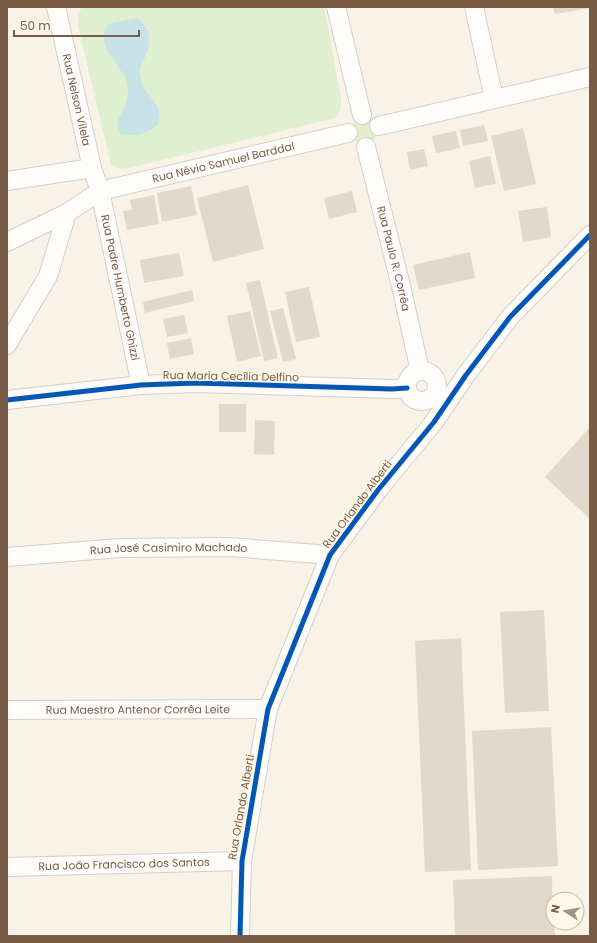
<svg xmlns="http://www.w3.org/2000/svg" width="597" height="943" font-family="Poppins,sans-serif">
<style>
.green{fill:#e0efd0}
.water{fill:#c8e3e8}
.building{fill:#e2d8cc}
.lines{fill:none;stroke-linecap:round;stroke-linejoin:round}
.minor-casing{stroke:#d6cec4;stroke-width:20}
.minor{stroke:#fefdfb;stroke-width:18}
.cycleway-casing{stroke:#fff8e9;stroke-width:8}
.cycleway{stroke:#0057b8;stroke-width:5}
.labels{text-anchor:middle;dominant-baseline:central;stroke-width:3;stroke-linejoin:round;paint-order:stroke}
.street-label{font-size:11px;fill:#785c45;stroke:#fff8e9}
</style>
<rect width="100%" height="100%" fill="#f8f2e7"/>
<path class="green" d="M82,7H324L341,98C341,111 340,117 327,120L129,168L119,169L111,165L109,156L78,26V15Z
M351 131a13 13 0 1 1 26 0a13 13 0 1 1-26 0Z"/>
<path class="water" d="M137,18C154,31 151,44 143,62C141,66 139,70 140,74C142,92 153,96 159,110C160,115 159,121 158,125C143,136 138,136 120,134L117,122L127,101L128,90L126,78L106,49L103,36L106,26L111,23Z"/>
<path class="building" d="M553,7H589V8L555,14Z
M484,125L488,141L463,146L460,130Z
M523,128L536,184L504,191L491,136Z
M456,131L460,148L436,153L432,136Z
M424,149L428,166L410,170L407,152Z
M490,156L496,184L475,188L469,161Z
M248,185L264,249L213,262L197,198Z
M191,186L197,215L162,222L157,193Z
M352,191L357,212L329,219L324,198Z
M154,195L159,224L127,230L123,211L132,210L130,200Z
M547,207L551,237L523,242L518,211Z
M470,252L475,278L419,290L413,265Z
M179,253L184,276L144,283L140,260Z
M260,280L278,358L264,361L246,283Z
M309,287L320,337L296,342L285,292Z
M192,290L194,301L145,313L143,302Z
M283,308L296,359L283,362L270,311Z
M250,311L261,356L237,362L227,316Z
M184,315L188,333L167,337L163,319Z
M191,338L194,354L170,359L167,343Z
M219,404H246V432H219Z
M255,420L275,421L274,455L254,454Z
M590,427V519L545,477Z
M544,610L549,711L505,713L500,612Z
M461,638L471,870L425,872L415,641Z
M551,727L558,866L478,870L472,731Z
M552,876L553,923H554L555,936H455L453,880Z"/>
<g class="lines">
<defs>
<g id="minor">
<path id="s1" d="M56,7L92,168L100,191L141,385"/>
<path d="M336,7L362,115"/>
<path d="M474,7L494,99"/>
<path d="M379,126L590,77"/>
<path id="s2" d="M366,147L401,286L420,371"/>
<path d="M7,181L92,168"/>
<path id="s3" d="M7,242L67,213L100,191L348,133"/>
<path d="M7,345L48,276L67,213"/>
<circle cx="422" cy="386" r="15"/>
<path d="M7,400L141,385L195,383L392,389L407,388"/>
<path id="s4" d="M7,557L120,548L230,547L330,555"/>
<path id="s5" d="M7,710L268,709"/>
<path id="s6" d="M7,867L242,861"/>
<path d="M240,936L242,861L268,709L330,555L378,490L434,422L466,375L510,317L590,235"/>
</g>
</defs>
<use href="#minor" class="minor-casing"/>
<use href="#minor" class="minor"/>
<defs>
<path id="cycleway" d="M7,400L141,385L195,383L392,389L407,388
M240,936L242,861L268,709L330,555L378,490L434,422L466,375L510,317L590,235"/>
</defs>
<use href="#cycleway" class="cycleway-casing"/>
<use href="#cycleway" class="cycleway"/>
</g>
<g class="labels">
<g class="street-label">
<text stroke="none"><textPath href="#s1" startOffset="95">Rua Nelson Vilela</textPath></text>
<text stroke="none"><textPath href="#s3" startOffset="233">Rua Névio Samuel Barddal</textPath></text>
<text stroke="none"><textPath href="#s2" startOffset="115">Rua Paulo R. Corrêa</textPath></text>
<text stroke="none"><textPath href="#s1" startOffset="288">Rua Padre Humberto Ghizzi</textPath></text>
<text transform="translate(231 376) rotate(1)">Rua Maria Cecília Delfino</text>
<text transform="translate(357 504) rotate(-53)">Rua Orlando Alberti</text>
<text stroke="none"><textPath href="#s4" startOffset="162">Rua José Casimiro Machado</textPath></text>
<text stroke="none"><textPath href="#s5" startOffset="131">Rua Maestro Antenor Corrêa Leite</textPath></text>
<text transform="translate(241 807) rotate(-80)">Rua Orlando Alberti</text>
<text stroke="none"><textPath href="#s6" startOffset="117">Rua João Francisco dos Santos</textPath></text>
</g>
</g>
<rect width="597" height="943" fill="none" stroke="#785c45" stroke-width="16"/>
<g transform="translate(565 911) rotate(282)"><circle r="19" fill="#fff8e9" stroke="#c9baa7"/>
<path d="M0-3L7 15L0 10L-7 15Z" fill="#a5907e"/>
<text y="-6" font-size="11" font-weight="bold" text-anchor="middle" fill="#785c45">N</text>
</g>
<path d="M14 30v6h125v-6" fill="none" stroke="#785c45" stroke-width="2"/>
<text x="20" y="30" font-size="12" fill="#785c45" stroke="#fff8e9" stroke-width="3" paint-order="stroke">50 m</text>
</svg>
